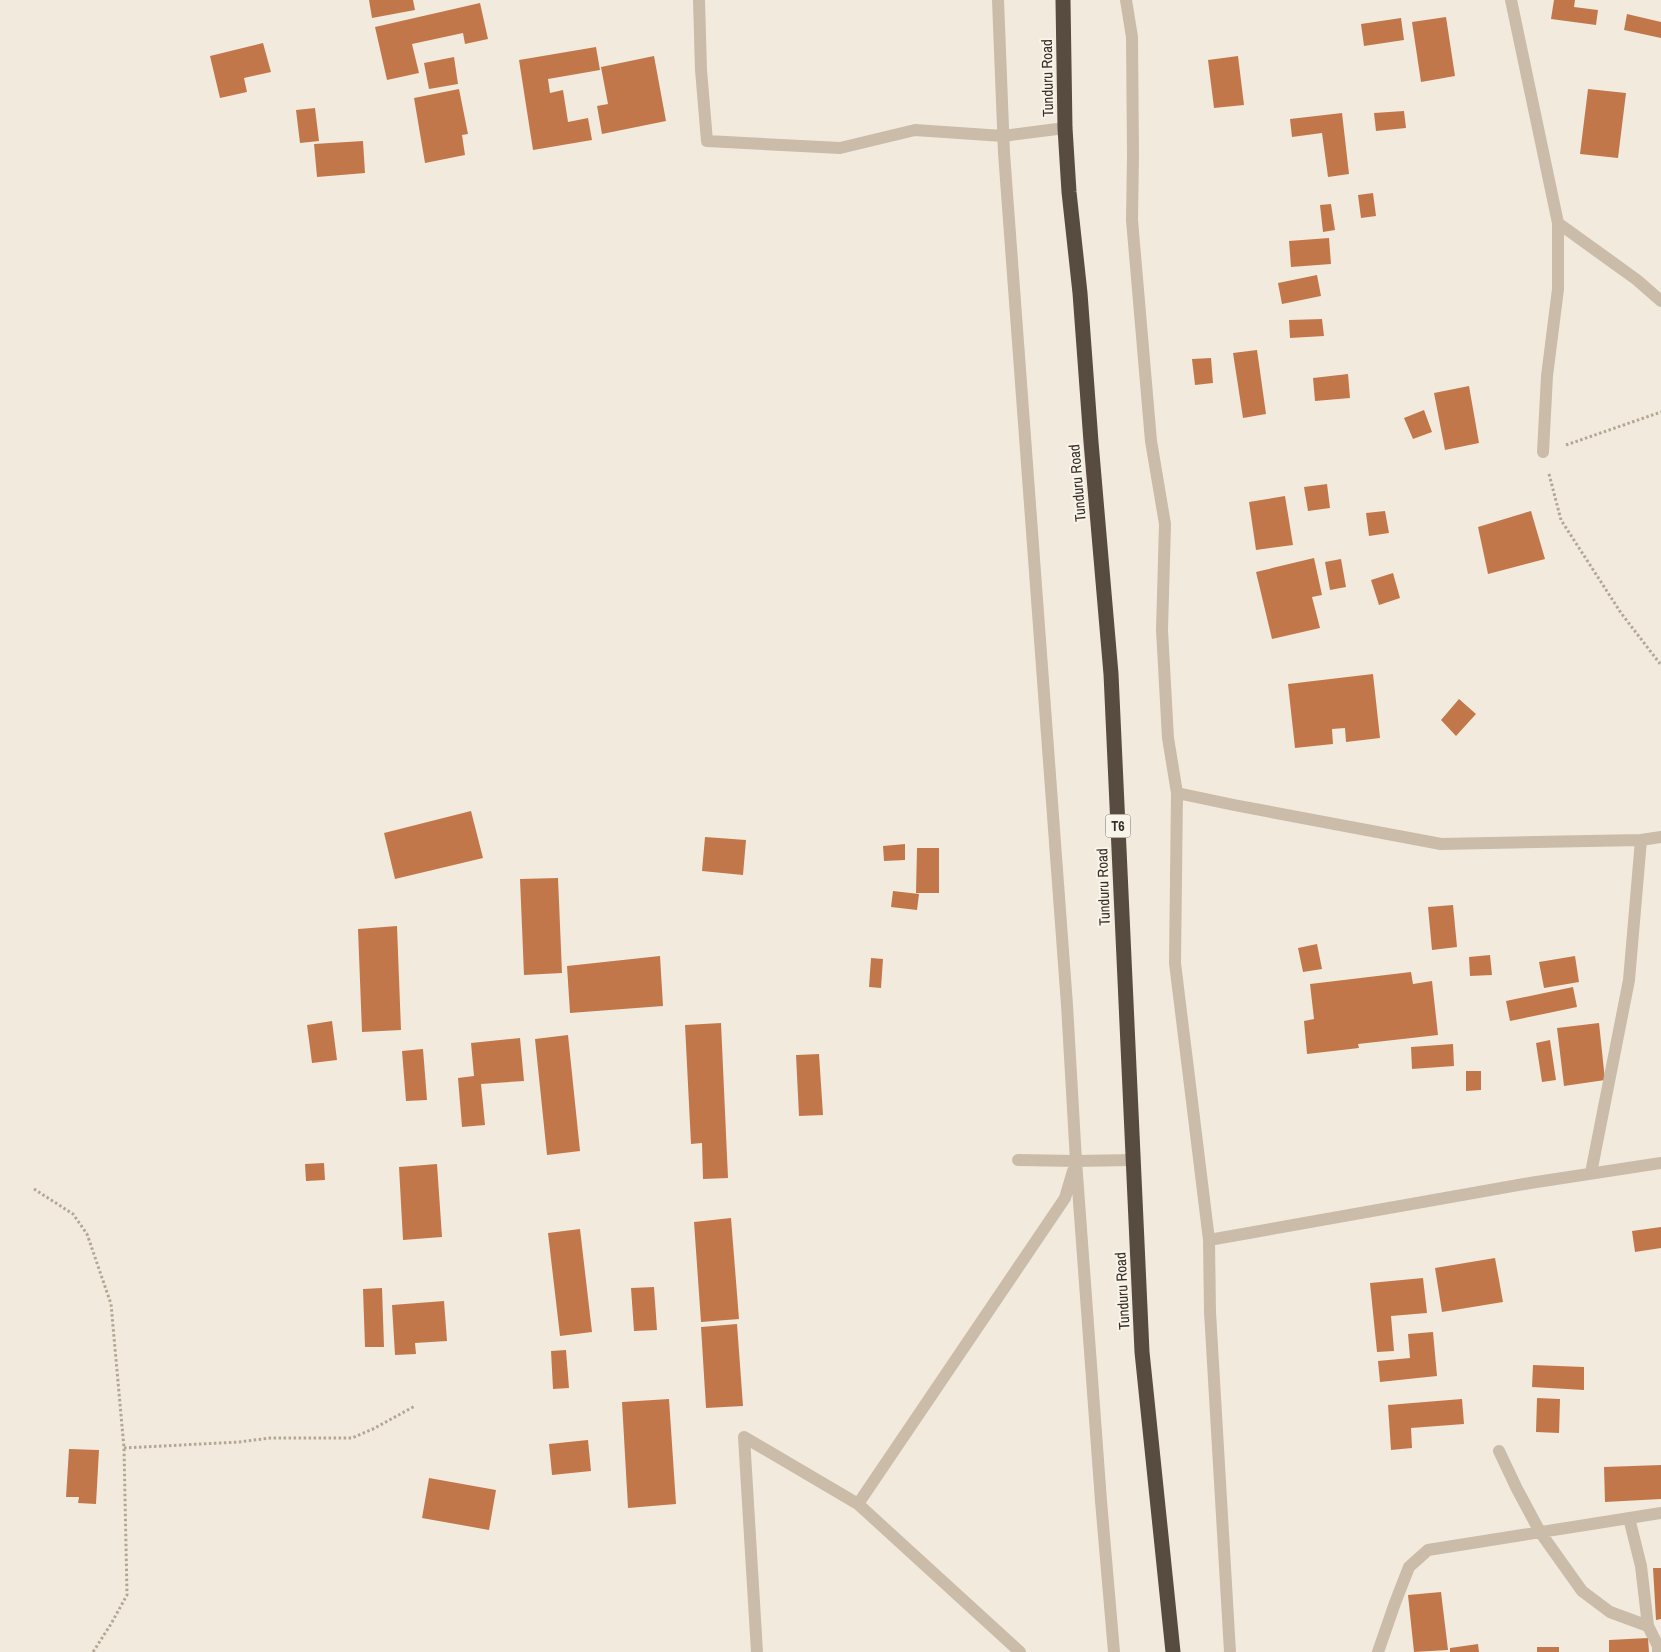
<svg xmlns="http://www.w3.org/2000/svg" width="1661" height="1652" font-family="'Archivo Narrow',sans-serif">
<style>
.building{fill:#c2774b}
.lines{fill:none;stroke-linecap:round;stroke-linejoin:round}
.path{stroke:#b5a694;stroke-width:3;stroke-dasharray:2.5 2.5;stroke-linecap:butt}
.street{stroke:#cabca9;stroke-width:12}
.highway{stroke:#584b40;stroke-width:15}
.labels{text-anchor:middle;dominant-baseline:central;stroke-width:4;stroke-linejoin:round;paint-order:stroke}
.shield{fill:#f9f4ea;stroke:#716a63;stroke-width:1}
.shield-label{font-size:14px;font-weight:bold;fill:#372f29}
.street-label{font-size:15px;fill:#372f29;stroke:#f9f4ea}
</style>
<rect width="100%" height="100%" fill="#f2ebdd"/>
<path class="building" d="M369,0H413L415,10L372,18Z
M1554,0H1575L1574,7L1598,10L1596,25L1551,19Z
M480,3L488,39L465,44L463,33L412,44L419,73L387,80L375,27Z
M1627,14L1661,22V38L1624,30Z
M1446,17L1455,76L1421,82L1412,22Z
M1401,18L1404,40L1364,46L1361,24Z
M263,43L271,72L244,78L247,92L220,98L210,56Z
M596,47L600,70L548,79L550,93L563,90L568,122L588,118L592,140L533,150L519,60Z
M654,56L666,121L602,134L597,106L608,104L601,67Z
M1238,56L1244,105L1214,108L1208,60Z
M454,57L458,84L429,89L424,63Z
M459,89L468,134L462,135L465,155L425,163L414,98Z
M1588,89L1626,93L1618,158L1580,154Z
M315,108L319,141L300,143L296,110Z
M1404,111L1406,128L1376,131L1374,113Z
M1342,113L1349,174L1328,177L1322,133L1292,137L1290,119Z
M363,141L365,173L317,177L314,144Z
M1373,193L1376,216L1361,218L1358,195Z
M1331,204L1335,230L1323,232L1320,205Z
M1329,238L1331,264L1291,267L1289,241Z
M1317,275L1321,296L1282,304L1278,283Z
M1322,319L1324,336L1290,338L1289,320Z
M1257,350L1266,414L1243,418L1233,353Z
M1211,358L1213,383L1195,385L1192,359Z
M1348,374L1350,398L1315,401L1313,378Z
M1469,386L1479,443L1445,450L1434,393Z
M1424,410L1432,432L1413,439L1404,418Z
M1327,484L1330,508L1308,511L1304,487Z
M1285,496L1293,545L1256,550L1249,502Z
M1385,511L1389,533L1369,536L1366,513Z
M1531,511L1545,559L1488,574L1478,527Z
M1314,558L1322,595L1312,597L1320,628L1272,639L1256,572Z
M1341,559L1346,587L1330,590L1325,562Z
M1393,573L1400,598L1379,605L1371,580Z
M1373,674L1380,738L1346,742L1345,728L1332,729L1333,744L1295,748L1288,684Z
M1459,699L1476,714L1456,736L1441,720Z
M471,811L483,858L395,879L384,833Z
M705,837L746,840L743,875L702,871Z
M905,844V860L884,861L883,846Z
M917,848H939V893H916Z
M558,878L562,973L524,975L520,879Z
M893,891L919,894L917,910L891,907Z
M1453,905L1457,947L1432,950L1428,907Z
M397,926L401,1030L362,1032L358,929Z
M1317,944L1322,969L1303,972L1298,948Z
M1490,955L1492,975L1470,976L1469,957Z
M660,956L663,1006L570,1013L567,966Z
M1575,956L1579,982L1544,988L1539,962Z
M871,958L883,959L881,988L869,987Z
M1411,972L1413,984L1432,981L1438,1035L1358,1044L1359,1048L1307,1054L1304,1021L1314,1019L1310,984Z
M1573,987L1577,1007L1510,1021L1506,1001Z
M332,1021L337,1060L312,1063L307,1025Z
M721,1023L728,1178L703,1179L702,1143L691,1144L685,1025Z
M1599,1023L1605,1080L1564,1086L1557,1028Z
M568,1035L580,1151L547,1155L535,1039Z
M520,1038L524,1081L481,1084L485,1125L462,1127L458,1078L474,1076L471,1043Z
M1550,1040L1556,1080L1542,1082L1536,1043Z
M1453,1044L1454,1066L1412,1069L1411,1047Z
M423,1049L427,1100L406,1101L402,1051Z
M819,1054L823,1115L799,1116L796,1055Z
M1466,1071H1481V1090L1466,1091Z
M324,1163L325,1180L306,1181L305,1164Z
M437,1164L442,1237L403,1240L399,1167Z
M731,1218L739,1319L701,1322L694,1222Z
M1661,1227V1248L1635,1252L1632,1231Z
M580,1229L592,1332L560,1336L548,1233Z
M1495,1258L1503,1302L1442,1312L1435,1268Z
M1423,1278L1427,1313L1391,1316L1394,1351L1377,1352L1370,1283Z
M654,1287L657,1330L634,1331L631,1288Z
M382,1288L384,1347H365L363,1289Z
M444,1301L447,1341L415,1343L416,1354L395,1355L392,1305Z
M737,1324L743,1406L706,1408L701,1327Z
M1433,1332L1437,1376L1380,1382L1378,1361L1410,1358L1408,1334Z
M566,1350L569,1388L553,1389L551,1351Z
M1533,1365L1584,1367V1390L1532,1387Z
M1537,1398L1560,1399L1559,1433L1536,1432Z
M669,1399L676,1504L628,1508L622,1402Z
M1462,1399L1464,1424L1411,1428L1412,1448L1391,1450L1388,1405Z
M588,1440L591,1471L552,1475L549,1444Z
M69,1449L99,1450L96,1504L78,1503L79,1497H66Z
M1661,1465V1499L1605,1502L1604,1467Z
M429,1478L496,1490L489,1530L422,1518Z
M1653,1568H1661V1619L1656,1620Z
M1441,1592L1448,1650L1414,1652L1408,1595Z
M1648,1638L1649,1652H1609V1640Z
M1478,1644L1479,1652H1450V1648Z
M1537,1647H1559V1652H1537Z"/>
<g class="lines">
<path class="path" d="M1566,445L1661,412
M1549,474L1561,520L1621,613L1661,665
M34,1189L73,1214L87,1234L111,1304L124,1448L127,1595L111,1624L93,1652
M124,1448L239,1442L270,1438H352L373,1429L415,1406"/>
<path class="street" d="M699,0L701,70L707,141L840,148L915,130L1003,136L1065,128
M998,0L1004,153L1067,1005L1076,1161L1101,1501L1114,1652
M1126,0L1132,37L1133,155L1132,220L1151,441L1165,524L1162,630L1168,738L1177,793L1175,963L1209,1240L1210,1312L1230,1652
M1511,0L1558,223L1637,280L1661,301
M1543,452L1547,376L1558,289V223
M1177,793L1234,805L1441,844L1641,840L1661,837
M1018,1160L1076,1161L1133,1160
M1591,1173L1629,980L1641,840
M1209,1240L1530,1183L1661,1163
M744,1437L858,1504L1020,1652
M744,1437L757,1652
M1499,1451L1517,1489L1540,1532L1582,1591L1610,1612L1648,1626
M858,1504L1065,1198L1073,1171
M1629,1518L1641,1566L1648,1626L1658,1646V1652
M1378,1652L1395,1603L1409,1567L1428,1550L1661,1513"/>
<path class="highway" d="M1063,0L1065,128L1069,192L1080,293L1091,442L1111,674L1142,1352L1173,1652"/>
</g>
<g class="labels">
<rect class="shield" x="1105.5" y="814.5" width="25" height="23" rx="4"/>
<g class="shield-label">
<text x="1118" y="826">T6</text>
</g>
<g class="street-label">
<text transform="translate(1047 78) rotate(-91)">Tunduru Road</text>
<text transform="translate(1077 483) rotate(-95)">Tunduru Road</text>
<text transform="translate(1103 887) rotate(-92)">Tunduru Road</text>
<text transform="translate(1122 1291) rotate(-93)">Tunduru Road</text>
</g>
</g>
</svg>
